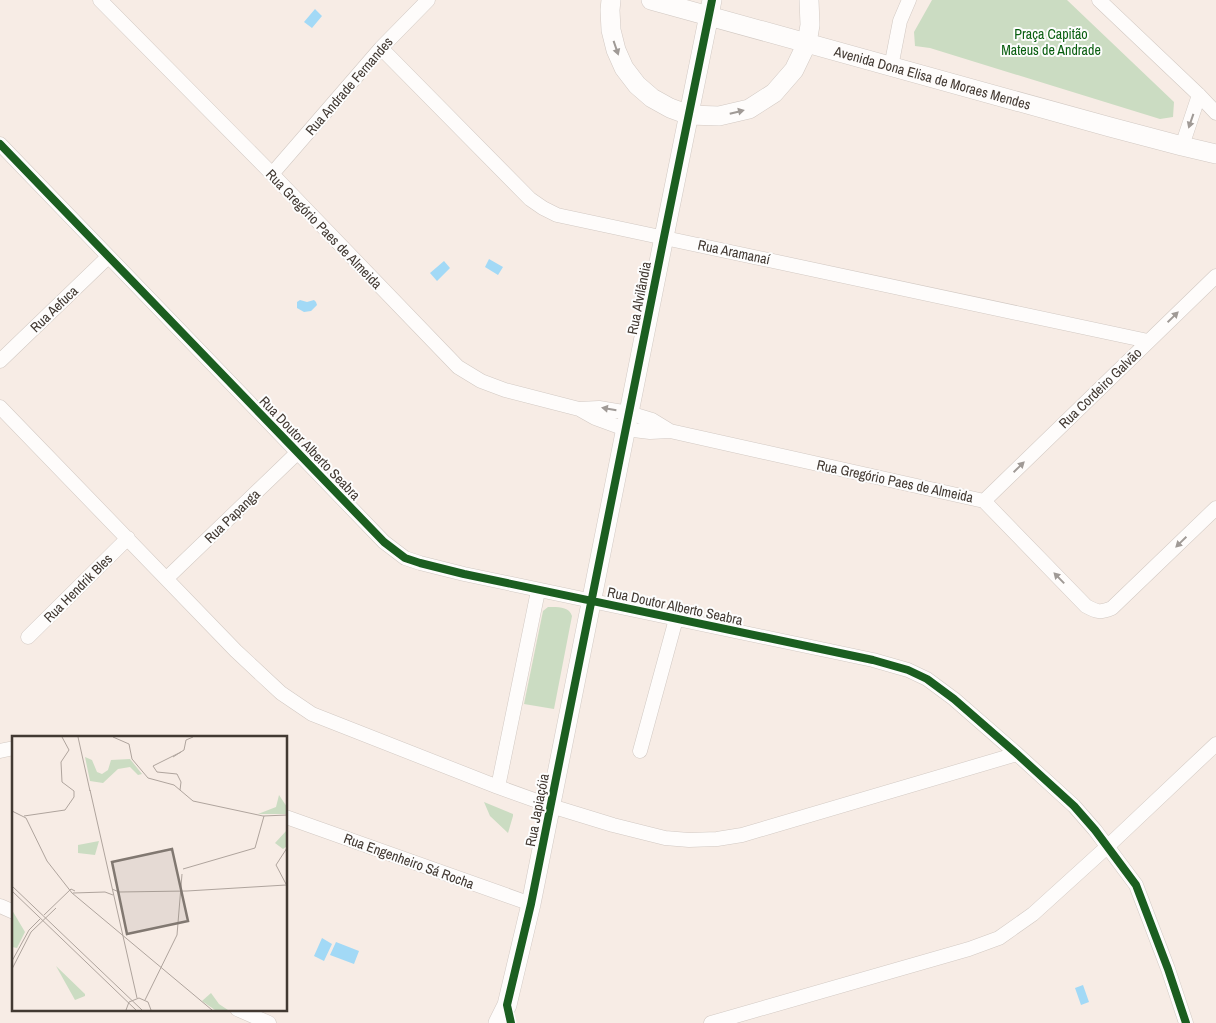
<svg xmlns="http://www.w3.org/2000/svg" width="1216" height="1023" font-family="'Archivo Narrow',sans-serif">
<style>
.green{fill:#cbdcc2}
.water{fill:#a2d9f6}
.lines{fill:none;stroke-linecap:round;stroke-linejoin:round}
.street-casing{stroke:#d2c9c3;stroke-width:15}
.secondary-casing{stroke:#d2c9c3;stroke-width:20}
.street{stroke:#fefcfb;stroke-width:14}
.secondary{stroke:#fefcfb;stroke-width:19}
.cycleway-casing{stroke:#fdfdfd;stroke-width:11}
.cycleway{stroke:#1b5e20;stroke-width:8}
.oneway{fill:#a09a96}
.labels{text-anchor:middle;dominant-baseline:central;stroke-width:4;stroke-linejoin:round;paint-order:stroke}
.park-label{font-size:14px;fill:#095e10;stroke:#fdfdfd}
.street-label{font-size:14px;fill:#423932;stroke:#fdfdfd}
.inset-road{fill:none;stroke:#afa49d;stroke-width:1}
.view{fill:#817871;fill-opacity:0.15;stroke:#817871;stroke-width:2.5}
.inset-edge{fill:none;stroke:#423932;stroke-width:2.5}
</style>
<rect width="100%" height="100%" fill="#f7ece5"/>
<path class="green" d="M932,0H1067L1174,102L1173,117L1160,119L930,48L915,46L914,32Z
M548,607C557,607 569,606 572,616L554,709L524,704L543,611Z
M484,802L513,814V816L508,833L490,816Z"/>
<path class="water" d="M315,9L322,16L312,28L304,22Z
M489,259L503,267L498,275L485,267Z
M444,261L450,268L437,281L430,273Z
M300,300L307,302L314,300L316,302L317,305L311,311L304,312L297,308V302Z
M322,938L332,944L324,961L314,956Z
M336,942L359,951L354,964L330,955Z
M1083,985L1089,1002L1081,1005L1075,988Z"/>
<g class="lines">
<defs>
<path id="street" d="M100,0L272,174L458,367L481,381L505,390L579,409L595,418L625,429L650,432L670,431L984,501L1086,606C1097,612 1100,613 1112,608L1216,508
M1099,0L1199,95L1216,113
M381,48L530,199L543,208L557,215L1148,341
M891,67L900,21L909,0
M0,144L384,542L405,558L420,563L464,574L873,660L908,670L927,679L954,699L1017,754L1074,806L1095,830L1136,885L1168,969L1186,1023
M1182,146L1199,95
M272,174L381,48L428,0
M0,361L108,257
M0,407L236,651L281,693L312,714L498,787L551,806L613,825L665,838L689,840L717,839L742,835L1017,754
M579,409L599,408L629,413L652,420L670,431
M984,501L1216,276
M167,578L297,453
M28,637L128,538
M0,751L14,748
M640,751L676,619
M498,787L538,591
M286,817L531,904
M0,906L14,912
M237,1009L269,1023
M711,1023L969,949L999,938L1033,914L1108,846L1216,744"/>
<g id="secondary">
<path d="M611,0L610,10L611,30L616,50L624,68L637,85L652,98L670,108L689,115L719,116L749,109L774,93L794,70L807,43L810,25L809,0"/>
<path id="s1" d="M651,0L1110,127L1182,146L1216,154"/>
<path d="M498,1023L507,1005L531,904L664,237L712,0"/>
</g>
</defs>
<use href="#street" class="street-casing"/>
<use href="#secondary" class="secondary-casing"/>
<use href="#street" class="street"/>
<use href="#secondary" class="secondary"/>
<defs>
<path id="cycleway" d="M0,144L384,542L405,558L420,563L464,574L873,660L908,670L927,679L954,699L1017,754L1074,806L1095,830L1136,885L1168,969L1186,1023
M511,1023L507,1005L531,904L664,237L712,0"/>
</defs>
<use href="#cycleway" class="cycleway-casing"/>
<use href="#cycleway" class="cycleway"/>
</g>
<defs><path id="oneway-solid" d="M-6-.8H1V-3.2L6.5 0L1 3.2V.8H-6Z" transform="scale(1.25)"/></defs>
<g class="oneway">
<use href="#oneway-solid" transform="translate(616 48) rotate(71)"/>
<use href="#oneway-solid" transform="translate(737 112) rotate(-14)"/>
<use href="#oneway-solid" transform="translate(1191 121) rotate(109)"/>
<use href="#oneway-solid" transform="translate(1173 317) rotate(-44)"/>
<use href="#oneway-solid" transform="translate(609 409) rotate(-170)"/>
<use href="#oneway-solid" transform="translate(1019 467) rotate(-44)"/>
<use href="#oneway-solid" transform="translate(1181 542) rotate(136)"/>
<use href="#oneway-solid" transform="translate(1059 578) rotate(-134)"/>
</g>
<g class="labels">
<g class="park-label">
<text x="1051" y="34">Praça Capitão<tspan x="1051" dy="16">Mateus de Andrade</tspan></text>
</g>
<g class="street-label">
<text stroke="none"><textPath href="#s1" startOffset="292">Avenida Dona Elisa de Moraes Mendes</textPath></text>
<text transform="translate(349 86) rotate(-49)">Rua Andrade Fernandes</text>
<text transform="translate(324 229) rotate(46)">Rua Gregório Paes de Almeida</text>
<text transform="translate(734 252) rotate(12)">Rua Aramanaí</text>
<text transform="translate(639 298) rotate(-79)">Rua Alvilândia</text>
<text transform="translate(54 309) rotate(-44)">Rua Aefuca</text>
<text transform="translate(1100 388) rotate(-44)">Rua Cordeiro Galvão</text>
<text transform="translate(310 448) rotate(46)">Rua Doutor Alberto Seabra</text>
<text transform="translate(895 481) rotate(12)">Rua Gregório Paes de Almeida</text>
<text transform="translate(232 516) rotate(-44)">Rua Papanga</text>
<text transform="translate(78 588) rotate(-45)">Rua Hendrik Bles</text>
<text transform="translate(675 606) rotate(12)">Rua Doutor Alberto Seabra</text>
<text transform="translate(537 810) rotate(-79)">Rua Japiaçóia</text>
<text transform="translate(409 861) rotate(20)">Rua Engenheiro Sá Rocha</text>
</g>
</g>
<g transform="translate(12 736)">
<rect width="275" height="275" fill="#f7ece5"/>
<path d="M73,21L80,24L85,36L90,38L96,34L99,24L118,23L130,38L126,39L118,31L106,33L91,47L78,45ZM267,59L275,71V78H246L264,71ZM275,94V110L271,113L263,107ZM87,105L83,119L66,117V109ZM0,174L13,196L5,212L0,211ZM44,230L73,258V260L63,264ZM199,257L207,268L216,274H203L190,265Z" fill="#cbdcc2"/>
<path class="inset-road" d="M66,1L78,55M101,1L117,8L120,23L136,42L162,49L181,65L251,80L275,79M161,21L172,14L174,4L181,1M78,54L125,262M168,54L169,46L165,38L145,36L141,30L169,16M0,75L14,82L35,125L60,157L200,274M12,80L53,74L62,61V55L50,46L49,26L57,14L50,1M171,133L243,112L252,80M274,148L264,129L275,112M0,150L130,274M100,153L107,156L175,155L274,149M0,155L124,274M61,157L93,156L101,159M32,179L59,153L63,155M0,225L17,194L28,183M0,233L19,196L44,172M133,264L165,199L170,138M114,274L117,266L127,262L136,266L139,274"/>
<path class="view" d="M160,113L176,185L115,198L100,126Z"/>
<rect width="275" height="275" class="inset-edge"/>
</g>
</svg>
